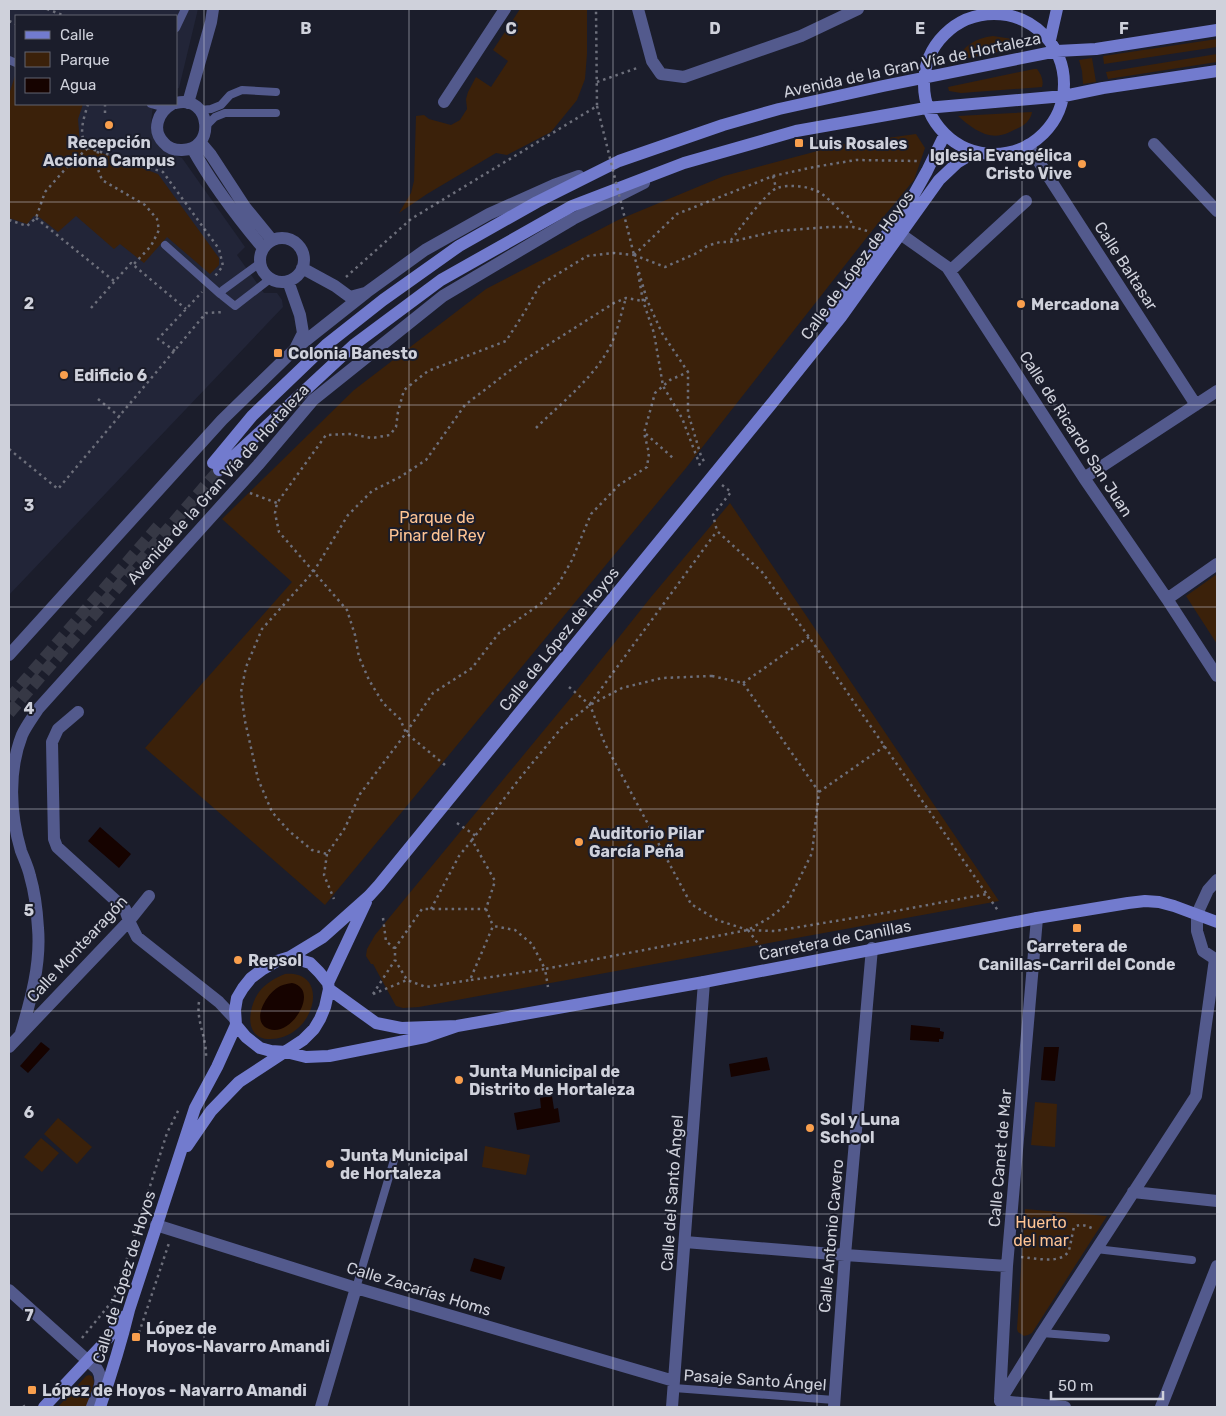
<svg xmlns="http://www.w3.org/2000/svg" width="1226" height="1416" font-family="Rubik,sans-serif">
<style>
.built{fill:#222538}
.green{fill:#3b210a}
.water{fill:#160300}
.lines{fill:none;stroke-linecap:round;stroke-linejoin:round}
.secondary-tunnel{stroke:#363845;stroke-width:12;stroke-dasharray:12 6;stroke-linecap:butt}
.path{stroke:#6d6f7b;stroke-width:2.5;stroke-dasharray:2.5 4;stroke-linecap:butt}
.lane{stroke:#535a8d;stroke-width:8}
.street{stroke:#535a8d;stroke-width:12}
.secondary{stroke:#727bce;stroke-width:12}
.path-bridge{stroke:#6d6f7b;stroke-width:2.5;stroke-dasharray:2.5 4;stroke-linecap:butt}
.grid{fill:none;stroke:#cfd1db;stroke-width:1;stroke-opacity:0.55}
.poi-dot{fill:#f99f4d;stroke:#1b1d2b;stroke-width:2}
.labels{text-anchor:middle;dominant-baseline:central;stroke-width:4;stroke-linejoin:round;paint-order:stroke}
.street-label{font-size:16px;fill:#cfd1db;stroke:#1b1d2b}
.poi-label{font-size:16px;font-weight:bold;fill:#cfd1db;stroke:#1b1d2b;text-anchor:start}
.park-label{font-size:16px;fill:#ffc493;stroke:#1b1d2b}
.grid-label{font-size:16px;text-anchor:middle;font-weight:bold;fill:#cfd1db;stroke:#1b1d2b;stroke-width:4;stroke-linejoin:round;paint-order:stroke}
</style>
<rect width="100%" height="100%" fill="#1b1d2b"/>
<path class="built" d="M9,9H198L179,88L176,89V16H16V104H153L151,123L154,136L161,149L182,158L245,247L237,255L264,293H277L282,300L283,307L9,595Z"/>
<path class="green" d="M520,9H587V54L585,79L577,100L551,132L507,155L496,153L427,194L399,213L411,193L414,181L416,116L424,115L429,119L451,125L460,120L467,109L466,99L468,92L476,77L491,87L508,61L493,50Z
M993,36C1003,38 1016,37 1022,47L955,61C964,46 975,38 993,36Z
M1217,39V47L1104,64L1103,56Z
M1217,54V62L1108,79L1106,72Z
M1092,58L1096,82L1083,84L1082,71L1079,60Z
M1034,69H1037C1041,74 1044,81 1042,87L961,93L949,91L948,87Z
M16,73V104H83L78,119L80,145L158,174L219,258V265L210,274L167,237L144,263L120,244L114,249L76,216L58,232L39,217L34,216L27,224L9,218V94Z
M1032,112C1031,120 1024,126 1016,129C1011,131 1007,134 1001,135C986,139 969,126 958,116Z
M916,134L925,148L914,180L871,232L686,468L325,905L145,748L292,582L222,519L354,390L486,289L618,220L724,176L844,144Z
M730,503L999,901L419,1007L403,1008L396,1006L373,964H371L366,956L367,949L375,935L573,695L651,597Z
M1217,574V644L1186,596Z
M285,974C332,970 315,1038 271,1039C243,1040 248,1007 259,992C266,983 275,978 285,974Z
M1035,1102L1057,1104L1055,1147L1031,1145Z
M58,1118L92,1147L77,1164L44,1134Z
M41,1138L59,1153L42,1172L24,1157Z
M485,1146L530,1155L526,1175L482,1167Z
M1025,1209L1107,1216L1032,1333L1028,1335L1024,1336L1018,1332L1017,1329Z
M89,1375L92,1376L94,1382L87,1407H58L86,1376Z"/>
<path class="water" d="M100,827L131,854L119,868L88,841Z
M292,983C321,989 291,1038 269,1029C250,1022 266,995 277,988C281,985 286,984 292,983Z
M911,1025L940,1028V1031L944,1032L943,1039H939V1042L910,1040Z
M41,1042L50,1049L28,1073L20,1066Z
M1044,1047H1059L1055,1081L1041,1080Z
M767,1057L770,1070L731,1077L729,1064Z
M552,1096L554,1109L558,1108L560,1122L517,1130L514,1113L541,1108L540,1098Z
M474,1258L505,1267L501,1280L470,1271Z"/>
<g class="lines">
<path class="secondary-tunnel" d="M9,699L162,522
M9,713L219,470"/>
<path class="path" d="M47,9L65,16
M9,21L16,24
M597,82L640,67
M88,104C84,118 77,135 88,148L163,172L219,249L223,266L215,276
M105,104V113
M98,151L96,164L102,180L145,205L157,219L159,230L151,246L133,265
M773,176L776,188
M36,218L114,281
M9,220L27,226L36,218L45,192L68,166L88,148
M731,240C739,230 766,192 777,188C789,184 808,186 819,192C830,198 839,213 849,217L853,227
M634,255L677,214L773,176L814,167L856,160L917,161
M634,255L665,267L697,253L707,246L720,242H730L777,231L830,227H853L871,232
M638,273L643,301L654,333L663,386L682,418L701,468
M346,277L411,219L597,106L596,9
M646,300L643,301L626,298L614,303L521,362L465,405L426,460L400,477L372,491L348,515L314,571L262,629L246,667L241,692L245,721L258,779L272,812L289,831L312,850L327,854L345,828L360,794L406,733L433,693L472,668L499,633L543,602L559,583L572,560L591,514L619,485L647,467L649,453L644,433L655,393L670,380L688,372
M91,308L131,263L186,309
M175,351L158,339L202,292
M98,399L120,417
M536,428C561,403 589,382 607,352C617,336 620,316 626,298
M646,434L673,458
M9,449L58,489L206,313L223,312
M722,485L731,492L713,515L717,531L762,572L809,637L999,912
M250,493L277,503
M712,676L743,683L819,792L812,853L787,904L769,918L748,930L545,969L532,944L515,930L493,926L470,980L426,987L407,980L395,960V948L422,909H486L495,881L472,840L520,778L563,726L590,705L622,688L662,678Z
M743,683L809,637
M569,687L590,705L605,744L691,904L717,920L748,930L775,931L890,912L987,894
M590,704L717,531
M445,765L406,733L400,719L383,703L369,680L359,657L355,635L347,610L279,532L275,513L277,503L326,435L350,434L372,438L390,435L396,427L398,412L404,390L428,371L506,341L524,313L540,285L587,256L614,253L634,255L647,300L662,333L688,372V413L701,456L705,463
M819,792L885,746
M457,823L476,836
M327,854L324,875L334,899
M431,909L459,856L472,840
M486,909L493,926
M383,918L386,941L394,948
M748,930L768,957
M471,980L545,969L548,987
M373,994L395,960
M373,994L407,980
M199,1002C196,1021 207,1038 206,1058
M1021,1257C1034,1258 1063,1265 1069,1250C1071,1243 1072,1235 1074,1227C1081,1223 1087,1226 1094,1229
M82,1338L114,1299L167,1133L179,1109
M137,1339L169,1243
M23,1407L26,1405L28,1407"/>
<path class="lane" d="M176,28L185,9
M9,60L16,63
M151,104L165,108
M200,110L211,109L221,105L230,95L242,90L276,92
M206,126L215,117L225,113H276
M165,245L220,294
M260,263L223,290L220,294L235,306L270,279
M1096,1249L1192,1260
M356,1288L394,1160
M1042,1333L1106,1338
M674,1388L834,1400"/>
<path class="street" d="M638,9L652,61L661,74L684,77L801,36L858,9
M444,102L505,9
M188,103L211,22L213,9
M172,104C158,112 151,130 164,143C168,148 175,150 181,150C217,151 211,94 176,103
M200,142L211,155L245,207L272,240
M1154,144L1217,211
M1028,145L1196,405
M192,148C212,184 237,217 263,248
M892,228L947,267L1084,478L1167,599L1217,676
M260 260a22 22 0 1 1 44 0a22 22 0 1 1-44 0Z
M302,268L335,286L350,297L365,293
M950,271L1026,201
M288,281L300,315L303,333L296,347
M1084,478L1217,391
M1167,599L1217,564
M9,655L222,420L295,349L367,292L425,250L489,214L554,185L579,176
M78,712L58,729L52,742L54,839L57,847L125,909L129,921L137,937L219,1002L235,1019
M1217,880L1208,890L1197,914V931L1203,951L1215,959H1217
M21,1033C31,999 41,964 38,928C37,911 35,893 30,876C28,867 24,859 21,851C10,814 8,771 22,735C26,726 33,717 38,709L258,465L313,400L443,296L573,219L644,183
M9,1047L129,921L149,896
M1133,1192L1217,1201
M156,1225L356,1288L674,1381
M685,1242L845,1255L1007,1266
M9,1290L97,1369C105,1381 97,1394 92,1407
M1000,1399L1007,1266L1037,918
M1000,1401L1042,1333L1196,1096L1215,959
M1000,1401L1065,1407
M321,1407L356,1288
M672,1407L704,982
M834,1407L845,1255L872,948
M1161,1407L1217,1266"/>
<path class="secondary" d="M924 84a70 70 0 1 1 140 0a70 70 0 1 1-140 0Z
M1050,40L1057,9
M830,317L913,196L927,171L944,136
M213,463L252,416L326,345L383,300L459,246L537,202L619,161L723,125L779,109L883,86L1057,51L1096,49L1217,30
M219,470L355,344L441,280L572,206L684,163L796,131L926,108L1064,96L1103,88L1217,71
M328,983L366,902
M329,989L376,1023L401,1028L457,1026L704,982L1037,918L1128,903L1145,901L1159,902L1174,906L1217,922
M457,1026L425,1037L329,1056L306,1057L286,1052L271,1051L260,1048L246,1037L236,1025L235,1010L237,998L243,988L251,978L263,969L277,961L290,957L323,937L369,896L379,885L773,402L841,317L939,180L958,162L973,153
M187,1146L211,1111L239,1082L303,1040L314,1029L320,1019L325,1007L329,989L328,983L319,972L310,963L290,957
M44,1407L104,1343L125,1316
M100,1407C111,1375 121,1343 129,1310L195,1108L217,1067L236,1025"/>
<path class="path-bridge" d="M597,106L634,255"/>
</g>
<path class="grid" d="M204,9V1407M409,9V1407M613,9V1407M817,9V1407M1022,9V1407M9,202H1217M9,405H1217M9,607H1217M9,809H1217M9,1011H1217M9,1214H1217"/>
<g class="poi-dot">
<circle cx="109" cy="125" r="5"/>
<rect x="794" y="138" width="10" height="10" rx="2.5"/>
<circle cx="1082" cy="164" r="5"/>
<circle cx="1021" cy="304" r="5"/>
<rect x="273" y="348" width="10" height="10" rx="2.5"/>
<circle cx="64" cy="375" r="5"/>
<circle cx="579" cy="842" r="5"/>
<rect x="1072" y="923" width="10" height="10" rx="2.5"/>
<circle cx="238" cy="960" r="5"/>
<circle cx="459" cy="1080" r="5"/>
<circle cx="810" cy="1128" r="5"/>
<circle cx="330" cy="1164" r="5"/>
<rect x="131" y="1332" width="10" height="10" rx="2.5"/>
<rect x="27" y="1385" width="10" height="10" rx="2.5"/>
</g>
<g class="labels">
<g class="street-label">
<text transform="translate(912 65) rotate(-12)">Avenida de la Gran Vía de Hortaleza</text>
<text transform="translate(857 265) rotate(-54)">Calle de López de Hoyos</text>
<text transform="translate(1126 266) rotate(57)">Calle Baltasar</text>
<text transform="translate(1076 434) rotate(57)">Calle de Ricardo San Juan</text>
<text transform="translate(218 484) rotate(-48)">Avenida de la Gran Vía de Hortaleza</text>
<text transform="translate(559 639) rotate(-51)">Calle de López de Hoyos</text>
<text transform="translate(835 940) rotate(-11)">Carretera de Canillas</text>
<text transform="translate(77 949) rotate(-47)">Calle Montearagón</text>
<text transform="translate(1000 1158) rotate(-85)">Calle Canet de Mar</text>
<text transform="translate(672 1193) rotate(-86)">Calle del Santo Ángel</text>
<text transform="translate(831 1236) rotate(-85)">Calle Antonio Cavero</text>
<text transform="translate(124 1277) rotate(-73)">Calle de López de Hoyos</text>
<text transform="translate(419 1289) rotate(17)">Calle Zacarías Homs</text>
<text transform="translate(755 1380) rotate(4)">Pasaje Santo Ángel</text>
</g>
<g class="poi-label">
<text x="109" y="142" text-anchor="middle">Recepción<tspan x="109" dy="18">Acciona Campus</tspan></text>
<text x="809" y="143">Luis Rosales</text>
<text x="1072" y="155" text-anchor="end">Iglesia Evangélica<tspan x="1072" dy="18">Cristo Vive</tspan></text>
<text x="1031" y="304">Mercadona</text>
<text x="288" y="353">Colonia Banesto</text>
<text x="74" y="375">Edificio 6</text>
<text x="589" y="833">Auditorio Pilar<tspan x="589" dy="18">García Peña</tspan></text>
<text x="1077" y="946" text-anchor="middle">Carretera de<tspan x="1077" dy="18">Canillas-Carril del Conde</tspan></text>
<text x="248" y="960">Repsol</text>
<text x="469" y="1071">Junta Municipal de<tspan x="469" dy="18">Distrito de Hortaleza</tspan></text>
<text x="820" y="1119">Sol y Luna<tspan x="820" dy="18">School</tspan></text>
<text x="340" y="1155">Junta Municipal<tspan x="340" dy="18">de Hortaleza</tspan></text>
<text x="146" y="1328">López de<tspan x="146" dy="18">Hoyos-Navarro Amandi</tspan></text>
<text x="42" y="1390">López de Hoyos - Navarro Amandi</text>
</g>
<g class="park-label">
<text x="437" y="517">Parque de<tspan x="437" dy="18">Pinar del Rey</tspan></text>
<text x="1041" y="1222">Huerto<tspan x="1041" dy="18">del mar</tspan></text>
</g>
</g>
<g class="grid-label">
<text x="306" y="34">B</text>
<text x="511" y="34">C</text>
<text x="715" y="34">D</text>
<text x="920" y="34">E</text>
<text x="1124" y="34">F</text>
<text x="29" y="309">2</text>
<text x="29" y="511">3</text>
<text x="29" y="714">4</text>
<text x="29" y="916">5</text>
<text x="29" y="1118">6</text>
<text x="29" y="1321">7</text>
</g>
<rect width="1226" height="1416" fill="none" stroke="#cfd1db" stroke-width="20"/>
<rect x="15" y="15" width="162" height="90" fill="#1b1d2b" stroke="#636571"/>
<rect x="25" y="31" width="25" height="8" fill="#727bce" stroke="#636571"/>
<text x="60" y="40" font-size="15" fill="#cfd1db">Calle</text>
<rect x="25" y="52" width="25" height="15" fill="#3b210a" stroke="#636571"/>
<text x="60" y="65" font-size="15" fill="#cfd1db">Parque</text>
<rect x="25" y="78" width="25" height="15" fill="#160300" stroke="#636571"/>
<text x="60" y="90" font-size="15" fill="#cfd1db">Agua</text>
<path d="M1051 1391v8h112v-8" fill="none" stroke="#cfd1db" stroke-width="2.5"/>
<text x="1058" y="1391" font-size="15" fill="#cfd1db" stroke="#1b1d2b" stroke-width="4" paint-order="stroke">50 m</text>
</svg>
